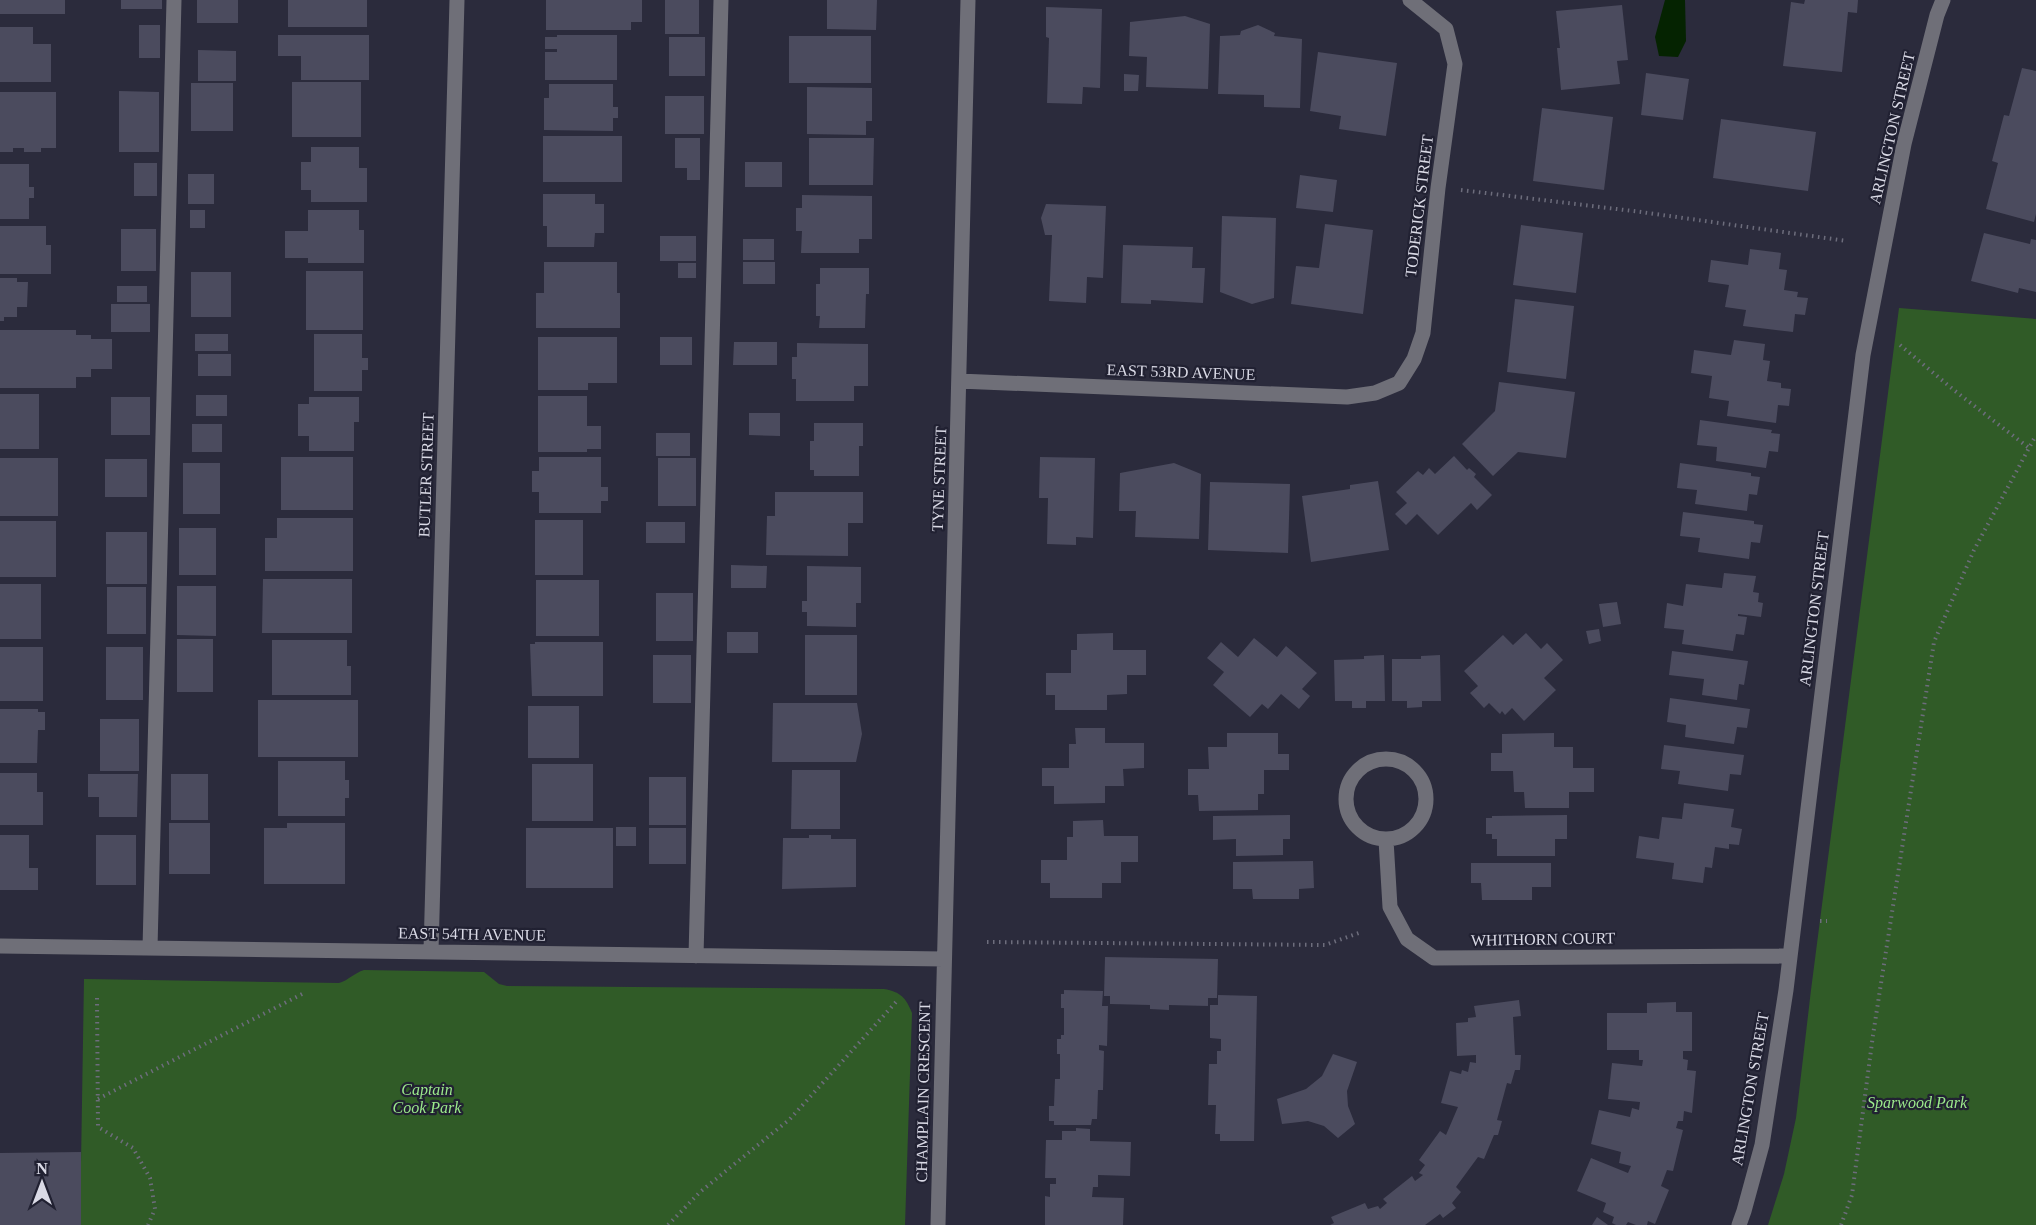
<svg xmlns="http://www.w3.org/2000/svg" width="2036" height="1225" font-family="Georgia,serif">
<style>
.green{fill:#305b27}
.water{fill:#052301}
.building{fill:#4b4b5e}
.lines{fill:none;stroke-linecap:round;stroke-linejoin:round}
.path{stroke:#6d6d7c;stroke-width:4;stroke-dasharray:1.5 4.5;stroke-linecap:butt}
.minor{stroke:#6f6f78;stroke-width:15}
.labels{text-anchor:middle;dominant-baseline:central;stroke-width:4.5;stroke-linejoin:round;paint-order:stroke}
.street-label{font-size:16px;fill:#dadae6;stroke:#212132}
.park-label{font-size:16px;font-style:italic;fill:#9be98b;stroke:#212132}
</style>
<rect width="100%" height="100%" fill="#2b2b3c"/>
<path class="green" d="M1899,308L2036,319V1225H1768L1784,1174L1796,1118L1811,990Z
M364,970L484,972L499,984L507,986L884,989C901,992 906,998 912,1013L905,1225H80L84,979L339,983C349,980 354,973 364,970Z"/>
<path class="water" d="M1665,0H1685L1686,41L1678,57L1659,56L1655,37Z"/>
<path class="building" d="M0,0H65V14H0Z
M121,0H162V9H121Z
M197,0H238V23H197Z
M288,0H367V27H288Z
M546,0H642V22H631V30H546Z
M665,0H699V34H665Z
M827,0H877L876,30L827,29Z
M1805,0H1858L1857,13L1848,12L1842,72L1783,66L1791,2L1804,4Z
M1622,5L1628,60L1617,61L1620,84L1561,90L1557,48H1560L1556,11Z
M1046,7L1102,9L1100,88L1083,87L1082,104L1047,103L1049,38L1046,37Z
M1185,16L1210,24L1208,89L1146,87L1147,57L1129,56L1130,22Z
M139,25H160V58H139Z
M1258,25L1275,33L1274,36L1302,39L1300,108L1264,107V95L1218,94L1220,36L1240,35L1241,31Z
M0,27H33V44H51V82H0Z
M278,35H369V80H301V56H278Z
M557,35H617V80H545V52H557V49H545V37H557Z
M789,36H871V83H789Z
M669,37H705V76H669Z
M198,50L236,51V81H198Z
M1318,52L1397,63L1386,136L1339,129L1341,116L1310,111Z
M2022,68L2036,71V214L2034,222L1986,209L1998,163L1992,161L2004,115L2009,116Z
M1646,73L1689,79L1683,120L1641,115Z
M1124,74L1139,75L1138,91H1124Z
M292,82H361V137H292Z
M191,83H233V131H191Z
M549,84H613V107H618V118H613V131L544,130V98H549Z
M807,87L872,88V121H866V135L807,134Z
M119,91L159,92V152H119Z
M0,92H56V148H41V152H24V148H13V152H0Z
M665,96H704V134H665Z
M1542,108L1613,117L1604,190L1533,181Z
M1721,119L1816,132L1808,191L1713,178Z
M543,136H622V182H543Z
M675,138H700V180H687V168H675Z
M809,138H874L873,185H809Z
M311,147H359V168H367V202H311V190H301V162H311Z
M745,162H782V187H745Z
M134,163H157V196H134Z
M0,164H29V187H34V198H29V219H0Z
M188,174H214V204H188Z
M1300,175L1337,180L1333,212L1296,208Z
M543,194H595V204H604V233H595L594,247H547V226H543Z
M802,195L872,196V239H859V253H801L802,231H796V208H802Z
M1046,204L1106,206L1103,278L1087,277L1086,303L1049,301L1052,235H1045L1041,218Z
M190,210H205V228H190Z
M308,210H359V230H364V263H308V258H285V231H308Z
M1222,216L1276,218L1274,298L1252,304L1220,292Z
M1325,224L1373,230L1363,314L1291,304L1296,266L1319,268Z
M1521,225L1583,233L1576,293L1513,285Z
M0,226H46V245H51V274H0Z
M121,229H156V271H121Z
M1984,233L2030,244L2031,239L2036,240V292L2019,288L2018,293L1971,281Z
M660,236H696V261H660Z
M743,239H774V260H743Z
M1123,245L1193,247L1192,268H1205L1203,303L1151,300V304L1121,303Z
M1750,249L1781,253L1779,269L1787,270L1784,290L1798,292L1797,297L1808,298L1805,315L1795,314L1793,332L1743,326L1746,310L1725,307L1729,285L1708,282L1711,260L1748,265Z
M544,262H617V293H620V328H536V293H544Z
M743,262H775V284H743Z
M678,263H696V278H678Z
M820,268H869V294H866L865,328H819L820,316H816V284H820Z
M306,271H363V330H306Z
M191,272H231V317H191Z
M0,278H17V282H28L27,307H17V317H4V321H0Z
M117,286H147V302H117Z
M1515,299L1574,306L1566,379L1507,372Z
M111,304H150V332H111Z
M0,330H76V335H91V339H112V369H91V377H76V388H0Z
M195,334H228V351H195Z
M314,334H362V358H368V370H362V391H314Z
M538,337H617V383H588V390H538Z
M660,337H692V365H660Z
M1734,340L1765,344L1763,360L1770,361L1767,381L1781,383V388L1791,389L1789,406L1778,405L1776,423L1727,416L1729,401L1709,398L1712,376L1691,373L1694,350L1731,355Z
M734,342H777V365H733Z
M797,343L868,344V386H854V401H796V379H792V357H797Z
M198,354H231V376H198Z
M1499,382L1575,392L1566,458L1518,452L1493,476L1462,444L1495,411Z
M0,394H39V449H0Z
M196,395H227V416H196Z
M538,396H587V426H601V449H587V452H538Z
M111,397H150V435H111Z
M309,397H359V422H354V451H309V436H298V404H309Z
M749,413H780V436L749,435Z
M1700,420L1772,430L1771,433L1780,434L1778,452L1769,451L1766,468L1716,461L1717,447L1697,445Z
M814,423H863V446H859V476H814V470H810V441H814Z
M192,424H222V452H192Z
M656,433H690V456H656Z
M1454,456L1467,470L1469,468L1476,474L1474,477L1492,495L1477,510L1471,503L1438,535L1417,514L1406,525L1395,514L1407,503L1396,492L1418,471L1423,475L1429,468L1435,474Z
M281,457H353V510H281Z
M539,457H601V487H608V501H601V513H539V492H532V471H539Z
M1040,457L1095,458L1093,538L1076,537V545L1047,544L1048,498H1039Z
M0,458H58V516H0Z
M658,458H696V506H658Z
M105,459H147V497H105Z
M183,463H220V514H183Z
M1174,463L1201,474L1199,539L1135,537L1136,511H1119L1120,473Z
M1680,463L1751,473V476L1760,477L1757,495L1749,494L1747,511L1695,504L1697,490L1677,488Z
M1378,481L1389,550L1311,562L1302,496L1350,489V485Z
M1210,482L1290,484L1288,553L1208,550Z
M775,492H863V523H848V556L766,555L767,516H775Z
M1683,512L1754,521V524L1763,525L1760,543L1751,542L1749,559L1698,552L1700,538L1680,536Z
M277,518H353V571H265V538H277Z
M535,520H583V575H535Z
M0,521H56V577H0Z
M646,522H685V543H646Z
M179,528H216V575H179Z
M106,532H147V584H106Z
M731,565L767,566L766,588H731Z
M807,566L861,567V603H856V627L807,626V612H802V601H807Z
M1724,573L1756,576L1753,592L1759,593L1758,602L1763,603L1761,617L1738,614V616L1747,617L1744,635L1736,634L1733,651L1682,644L1684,630L1664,628L1667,603L1683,606L1686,584L1722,588Z
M263,579H352V633H262Z
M536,580H599V636H536Z
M0,584H41V639H0Z
M177,586H216V636L177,635Z
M107,587H146V634H107Z
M656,593H693V641H656Z
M1617,602L1621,624L1603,627L1599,604Z
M1599,629L1601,641L1589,644L1586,631Z
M727,632H758V653H727Z
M1113,633V650H1146V675H1127V694L1107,695V710H1055V695H1046V673H1071V650H1077V634Z
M1526,633L1541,649L1547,643L1563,660L1544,678L1556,690L1524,721L1512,708L1505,715L1502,711L1500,714L1489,703L1484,708L1470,693L1478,686L1464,671L1503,635L1513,645Z
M805,635H857V695H805Z
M1254,638L1277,657L1286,646L1317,673L1302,689L1310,696L1299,709L1281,694L1268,709L1262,704L1250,717L1213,685L1224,672L1207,658L1221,642L1238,657Z
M177,639H213V692H177Z
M272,640H347V666H351V695H272Z
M535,642H603V696H532L530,644H535Z
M0,647H43V701H0Z
M106,647H143V700H106Z
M1672,651L1748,661L1744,685L1739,684L1737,700L1702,695L1704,679L1669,675Z
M653,655H691V703H653Z
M1384,655L1385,701H1366V708H1352V701H1335L1334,660L1364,659V656Z
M1440,655L1441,701H1422V707L1407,708V701H1392V659H1421V656Z
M1670,698L1750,709L1747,728L1737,727L1734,744L1685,737L1686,725L1667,722Z
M258,700H358V757H258Z
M773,703H857L862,734L856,762H772Z
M528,706H579V758H528Z
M0,709H38V712H45V730H38L37,763H0Z
M100,719H139V771H100Z
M1075,728H1105V743H1144V768L1123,769L1124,786H1105V803L1054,804V786H1042V768H1069V744H1076Z
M1227,733H1278V754H1289V770H1264V794H1258V810L1199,811L1198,795H1188V769H1209L1208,747H1227Z
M1554,733V747H1573V768H1594V792H1569V808H1525L1524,792H1514L1513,771H1491V753H1502V734Z
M1664,745L1744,755L1741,775L1730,774L1728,791L1678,784L1680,771L1661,769Z
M278,761H345V780H349V798H345V816H278Z
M532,764H593V821H532Z
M792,770H840V829H791Z
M0,773H37V792H43V825H0Z
M88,774H138L137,817H99V797H88Z
M171,774H208V820H171Z
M649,777H686V825H649Z
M1684,803L1734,809L1731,827L1742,829L1739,845L1729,844V849L1715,847L1712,868L1705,867L1703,883L1672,879L1674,863L1636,858L1639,836L1659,839L1662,817L1682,819Z
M1290,815V839H1283V855L1236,856V839L1213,840V816Z
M1567,815V839H1555V856H1497V839H1492V834H1486V818H1492V816Z
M1103,820L1104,836H1138V862H1121V883H1102V898H1050V883H1041V860H1067V837H1073V821Z
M169,823H210V874H169Z
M287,823H345V884H264V828H287Z
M616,827H636V846H616Z
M526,828H613V888H526Z
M649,828H686V864H649Z
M0,835H29V868H38V890H0Z
M96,835H136V885H96Z
M809,835H831V839H856V887L782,889L783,838H809Z
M1313,861L1314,888L1299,889V899H1253L1252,889H1233V862Z
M1471,863H1551V887H1532V900H1482L1481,883H1471Z
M1105,957L1218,959L1217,998H1208V1006L1169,1005V1010L1150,1009V1005L1110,1004V996H1104Z
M1064,990L1103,991L1102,1006H1108L1107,1046L1099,1045V1050L1104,1051L1103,1090H1098L1097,1119H1092L1091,1125H1054V1121H1049V1106H1054L1055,1079H1060V1054H1057V1039H1061V1035H1064V1008H1061V994H1064Z
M1218,995L1257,996L1254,1141H1220V1134H1215L1216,1105H1208L1209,1064H1217V1051H1221V1039L1210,1038V1005H1218Z
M1519,1000L1521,1016L1513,1017L1515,1055H1521L1520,1070H1515L1511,1084L1507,1083L1497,1120L1502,1121L1498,1135H1494L1484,1159L1478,1157L1456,1187L1461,1192L1452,1203L1456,1208L1443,1218L1440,1214L1425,1225H1330L1334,1223L1331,1217L1365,1203L1368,1209L1378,1206L1380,1209L1387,1203L1383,1199L1412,1176L1415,1181L1423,1175L1419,1173L1425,1165L1419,1160L1440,1131L1446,1135L1458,1107L1441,1103L1450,1071L1461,1074L1462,1070L1468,1072L1470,1062L1476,1063V1055L1457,1056L1456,1023L1468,1022V1018L1476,1017L1474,1006Z
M1676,1002V1012H1692V1051H1683V1059L1688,1060L1687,1070L1696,1071L1692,1113L1684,1111L1683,1121H1678L1676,1128L1683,1130L1673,1171L1667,1170L1661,1186L1669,1190L1655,1224L1648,1221L1647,1225H1636L1628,1222L1626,1225H1616L1612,1223L1614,1217L1603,1212L1606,1203L1577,1191L1591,1158L1628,1173L1631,1166L1619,1163L1621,1152L1591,1144L1599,1110L1630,1117L1632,1108L1639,1110L1640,1102L1608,1099L1612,1063L1642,1066L1643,1060H1639V1050H1607V1013H1647V1003Z
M1333,1054L1357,1062L1347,1091L1348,1106L1355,1124L1338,1138L1324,1126L1308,1121L1282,1124L1277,1099L1306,1089L1322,1076Z
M1076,1128L1090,1129V1141L1131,1142L1130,1176L1098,1175V1187H1093L1092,1197L1124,1198L1123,1225H1045V1196L1050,1197V1184H1056V1178H1045L1046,1140H1062V1131H1076Z
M81,1152V1225H0V1153Z
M1597,1217L1608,1225H1592Z"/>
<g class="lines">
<path class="path" d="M1461,190L1641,212L1847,241
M1900,345L1955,391L2029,448
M1820,921H1827
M987,942L1325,945L1359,933
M97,998L98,1127L133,1148L150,1178L155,1209L148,1225
M98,1099L304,993
M668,1225L700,1192L790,1119L896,1002
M1841,1225L1852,1195L1873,1035L1934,642L1974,550L2036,435"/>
<path class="minor" d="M959,381L1347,397L1375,393L1399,383L1414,359L1423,333L1438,188L1455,64L1446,29L1410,0
M1346 799a40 40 0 1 1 80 0a40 40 0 1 1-80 0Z
M1386,840L1390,907L1407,939L1434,958L1790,956
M0,946L944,959
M150,948L174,0
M431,951L457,0
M696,956L721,0
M938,1225L968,0
M1739,1225L1744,1211L1762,1145L1786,990L1863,355L1904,144L1937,15L1943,0"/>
</g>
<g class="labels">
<g class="street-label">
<text transform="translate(1892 128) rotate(-77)">ARLINGTON STREET</text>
<text transform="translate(1419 206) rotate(-83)">TODERICK STREET</text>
<text transform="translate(1181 372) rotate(2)">EAST 53RD AVENUE</text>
<text transform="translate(426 475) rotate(-88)">BUTLER STREET</text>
<text transform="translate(939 479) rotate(-88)">TYNE STREET</text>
<text transform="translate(1814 609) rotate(-83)">ARLINGTON STREET</text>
<text transform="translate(472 934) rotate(1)">EAST 54TH AVENUE</text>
<text transform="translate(1543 939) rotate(-1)">WHITHORN COURT</text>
<text transform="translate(1750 1089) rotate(-80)">ARLINGTON STREET</text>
<text transform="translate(923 1092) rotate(-89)">CHAMPLAIN CRESCENT</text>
</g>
<g class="park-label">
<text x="427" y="1089">Captain<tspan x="427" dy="18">Cook Park</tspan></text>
<text x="1917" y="1102">Sparwood Park</text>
</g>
</g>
<g transform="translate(42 1183)" stroke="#212132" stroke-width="4.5" paint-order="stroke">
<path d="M0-4.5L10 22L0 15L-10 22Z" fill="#dadae6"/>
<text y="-9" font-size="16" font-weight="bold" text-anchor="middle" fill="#dadae6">N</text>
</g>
</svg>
